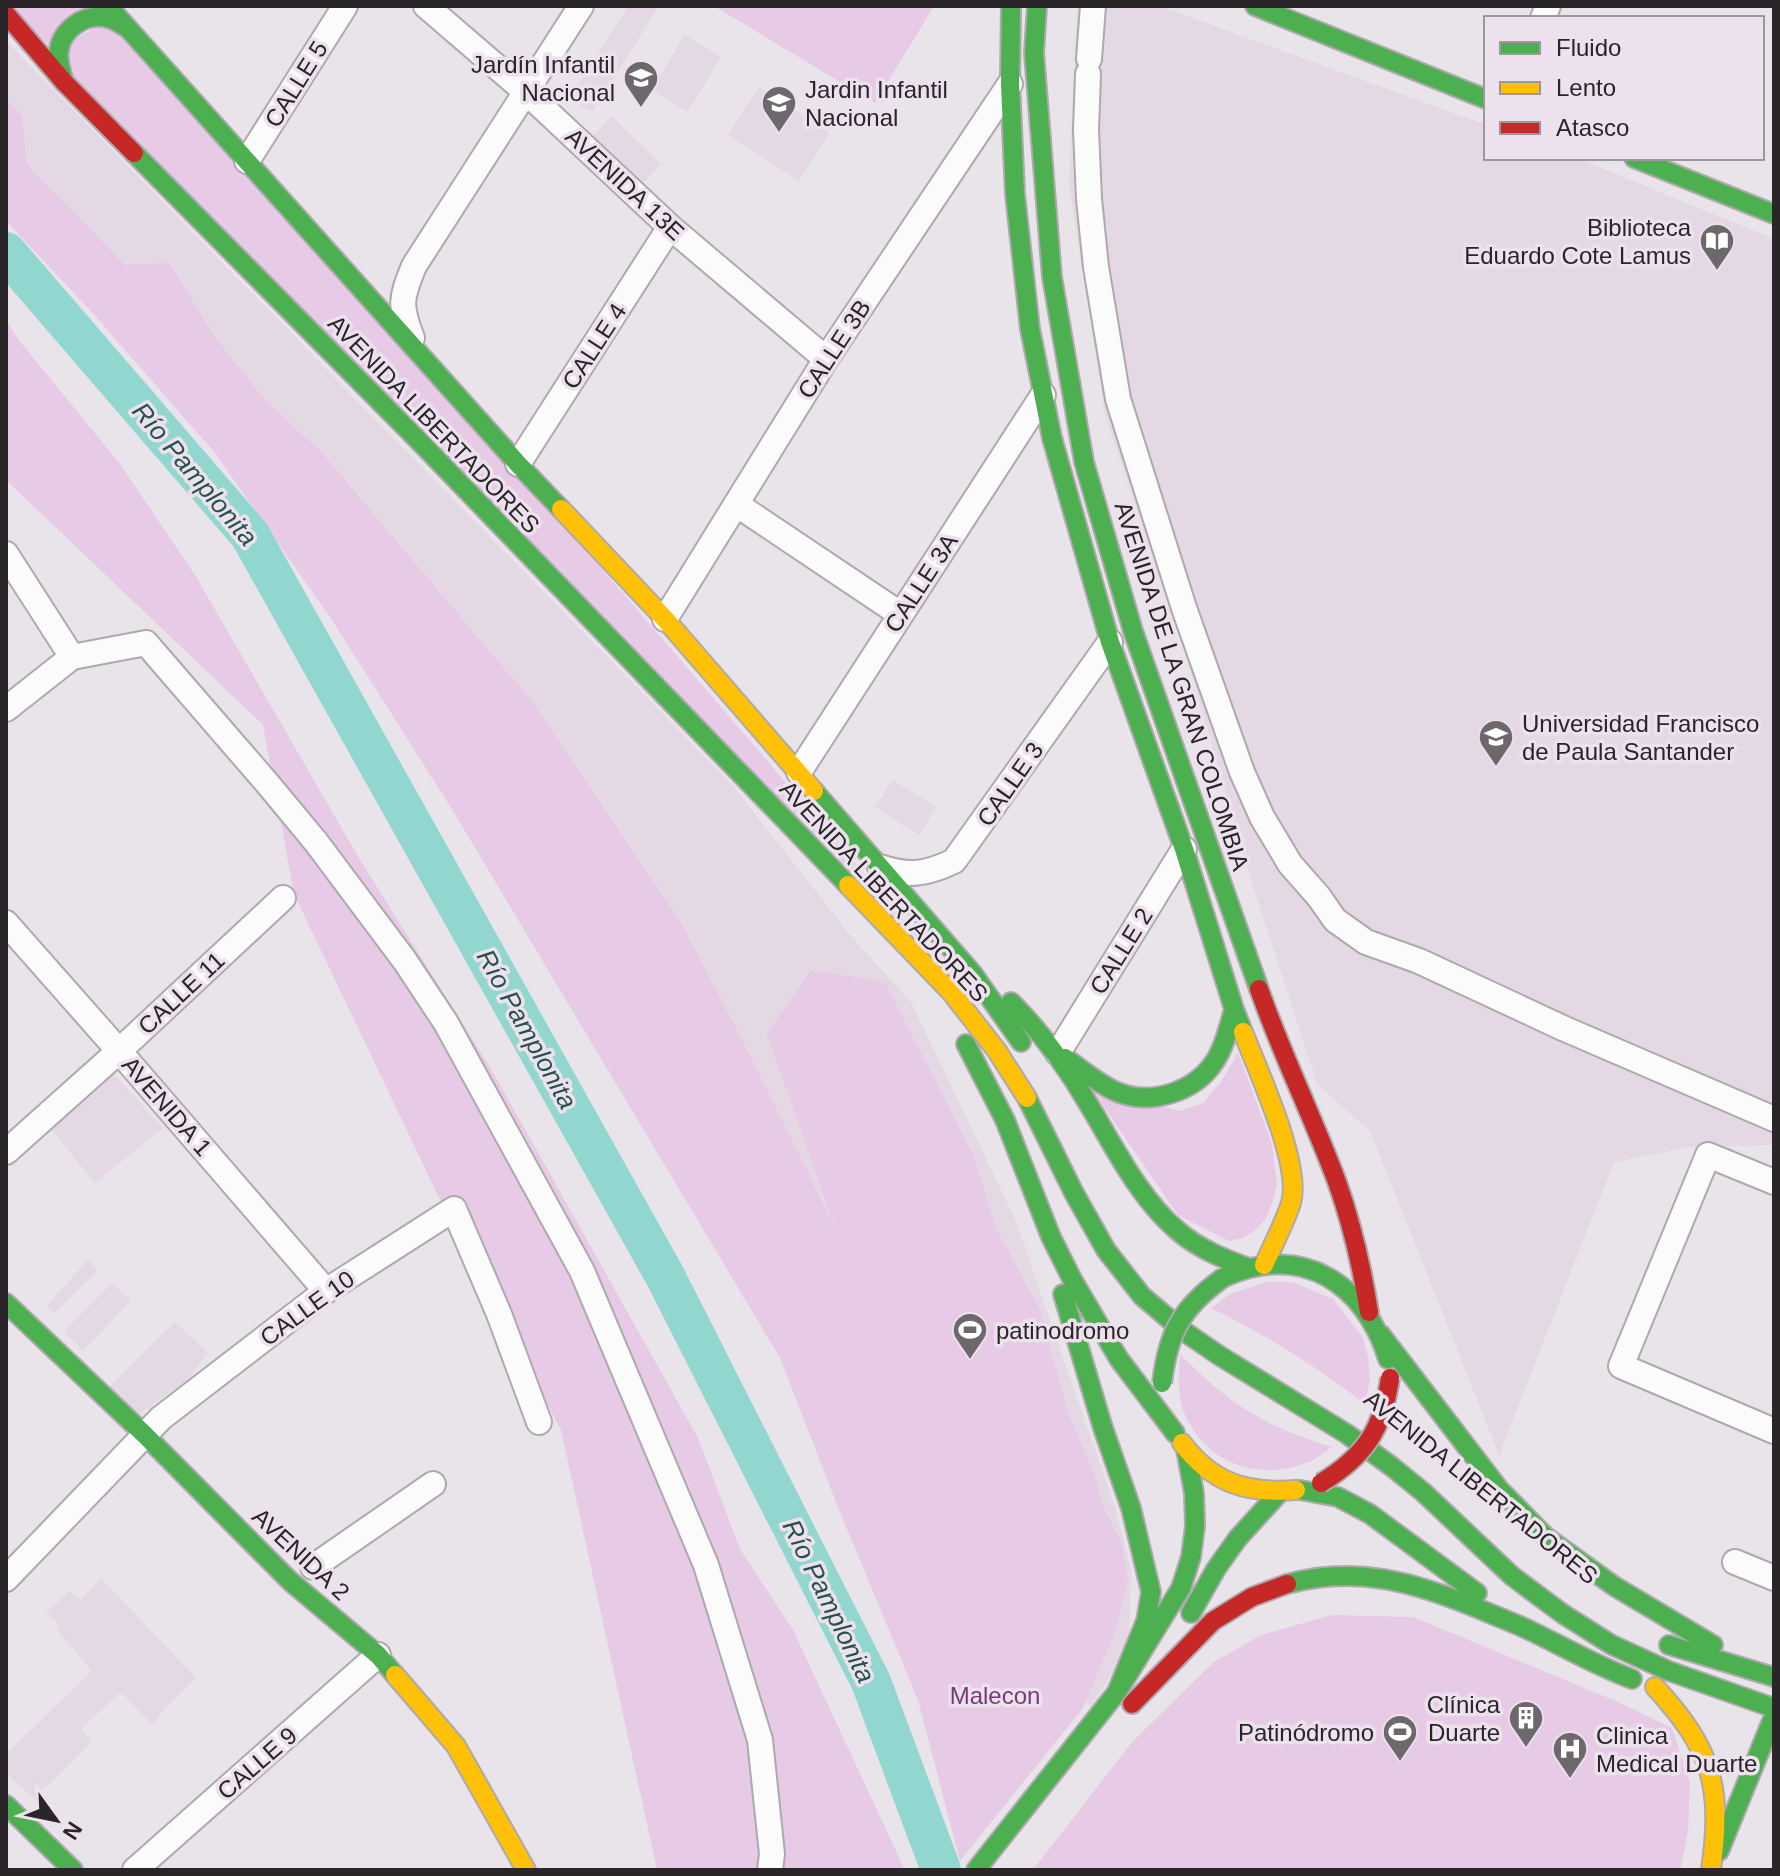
<svg xmlns="http://www.w3.org/2000/svg" width="1780" height="1876" font-family="Helvetica,sans-serif">
<style>
.built{fill:#e3d8e3}
.green{fill:#e7cae6}
.lines{fill:none;stroke-linecap:round;stroke-linejoin:round}
.river{stroke:#92d6d0;stroke-width:40}
.street-casing{stroke:#ada9ac;stroke-width:28}
.fast-casing{stroke:#ada9ac;stroke-width:22}
.slow-casing{stroke:#ada9ac;stroke-width:22}
.jam-casing{stroke:#ada9ac;stroke-width:22}
.street{stroke:#fcfbfc;stroke-width:24}
.fast{stroke:#4caf50;stroke-width:18}
.slow{stroke:#ffc107;stroke-width:18}
.jam{stroke:#c62828;stroke-width:18}
.fast-bridge-casing{stroke:#ada9ac;stroke-width:22;stroke-linecap:butt}
.jam-bridge-casing{stroke:#ada9ac;stroke-width:22;stroke-linecap:butt}
.fast-bridge{stroke:#4caf50;stroke-width:18}
.jam-bridge{stroke:#c62828;stroke-width:18}
.labels{text-anchor:middle;dominant-baseline:central;stroke-width:7;stroke-linejoin:round;paint-order:stroke}
.poi-label{font-size:24px;fill:#292529;stroke:#ece1ec;text-anchor:end}
.street-label{font-size:24px;fill:#292529;stroke:#ece1ec}
.park-label{font-size:24px;fill:#79397a;stroke:#ece1ec}
.water-label{font-size:26px;font-style:italic;fill:#25524e;stroke:#ece1ec}
</style>
<rect width="100%" height="100%" fill="#e9e4e9"/>
<path class="built" d="M628,6H659L592,112L570,99Z
M1077,6H1160L1486,125V158H1577L1774,239V1145L1690,1147L1614,1162L1499,1455L1370,1131L1317,1084L1247,867L1190,669L1105,414L1069,185Z
M685,35L721,57L687,112L651,90Z
M6,41L733,786L850,935L911,1002L1015,1219L1115,1508L1131,1570L1129,1646L1090,1708L868,1293L756,1067L682,924L532,701L323,452L264,399L213,334L125,265L27,162L22,116L6,98Z
M759,87L830,133L799,181L728,135Z
M612,116L661,164L636,191L586,143Z
M893,780L936,807L919,835L875,807Z
M110,1070L163,1128L95,1183L48,1125Z
M88,1260L98,1271L54,1313L46,1306Z
M112,1283L131,1301L83,1351L64,1331Z
M175,1322L208,1353L187,1380L135,1417L109,1388Z
M101,1578L196,1678L166,1707L153,1725L124,1695L118,1694L81,1729L92,1741L34,1799L6,1773V1754L92,1671L57,1630L60,1625L46,1613L69,1591L81,1600Z"/>
<path class="green" d="M6,6H102L54,49Z
M714,6H934L875,103Z
M107,21L535,491L936,957L70,81L61,47Z
M6,98L22,116L27,163L125,265L169,263L213,334L264,399L322,452L532,701L682,924L756,1067L834,1225L767,1034L811,970L885,982L973,1155L996,1228L1040,1310L1068,1413L1094,1473L1103,1507L1122,1545L1128,1581L1117,1627L1083,1708L960,1861L918,1700L839,1510L780,1358L450,806L332,620L215,453L90,310L6,221Z
M6,320L18,339L120,464L195,575L359,858L493,1072L698,1438L740,1549L793,1630L905,1870H657L561,1430L453,1227L294,894L263,725L6,480Z
M1238,1053L1272,1144L1277,1185L1272,1204L1265,1220L1254,1231L1243,1238L1229,1241L1178,1215L1091,1088L1180,1111L1203,1103L1221,1082Z
M1266,1282H1292L1333,1299L1362,1336L1368,1357L1370,1380L1365,1404C1316,1366 1266,1335 1211,1308L1230,1294Z
M1180,1354C1230,1405 1264,1426 1332,1447C1324,1452 1316,1460 1306,1463C1256,1482 1203,1462 1183,1410C1177,1392 1179,1373 1180,1354Z
M1332,1615L1413,1617L1616,1701L1672,1728L1690,1783L1688,1832L1680,1870H1033L1132,1742L1214,1662L1261,1635Z"/>
<g class="lines">
<path class="river" d="M6,252L250,535L665,1276L871,1682L941,1870"/>
<defs>
<path id="street" d="M426,6L526,92L670,227L826,359
M1543,18L1548,6
M1089,59L1093,6
M1088,74L1086,130L1089,199L1096,267L1118,399L1184,608L1242,772L1262,817L1290,864L1319,897L1335,920L1366,942L1419,961L1565,1029L1774,1119
M247,161L345,6
M412,338C399,305 401,298 414,266L581,6
M518,464L670,227
M736,504L900,614
M6,554L72,657L146,643L267,783L316,842L405,961L446,1023L582,1271L706,1565L760,1740L772,1854L770,1870
M665,619L826,359L1010,84
M6,709L72,657
M799,772L1043,395
M880,867C909,877 927,874 954,861L1110,642
M6,923L119,1051L326,1291
M1058,1053L1184,849
M6,1152L119,1051L283,898
M1774,1182L1708,1155L1621,1366L1774,1431
M1735,1562L1774,1578
M313,1567L433,1484
M6,1579L161,1418L326,1291L454,1209L499,1314L539,1422
M135,1870L378,1655"/>
<path id="fast" d="M108,6L518,464L561,509
M1011,6L1010,84L1015,194L1030,329L1052,438L1110,642L1184,849L1234,1009L1243,1032
M1037,6L1034,53L1052,277L1084,462L1133,631L1259,989
M1255,6L1486,99
M64,82C61,72 57,60 59,50C62,30 83,15 102,17C111,17 119,23 126,27
M134,153L421,443L848,885
M1634,158L1774,214
M814,791L973,974L1021,1042
M1011,1002C1042,1033 1067,1067 1089,1105C1115,1148 1139,1198 1178,1231C1199,1249 1224,1259 1249,1268
M966,1044L1005,1120L1051,1237L1072,1279L1119,1359L1175,1433
M1065,1058C1082,1069 1098,1084 1117,1092C1151,1106 1195,1092 1215,1061C1225,1046 1229,1026 1234,1009
M1027,1098L1074,1193L1106,1250L1142,1296L1182,1330L1220,1356L1347,1434L1391,1466L1423,1492L1512,1576L1563,1614L1612,1645L1669,1671L1774,1708
M1227,1276C1303,1243 1365,1284 1388,1359
M1063,1294L1103,1428L1131,1508L1151,1592L1146,1621L1117,1692
M6,1303L145,1435L290,1581L378,1655L395,1675
M1381,1335L1499,1489L1546,1537L1614,1586L1713,1645
M1300,1490L1338,1497L1370,1514L1477,1593
M1287,1584C1355,1565 1414,1582 1477,1608C1495,1616 1515,1623 1533,1632C1566,1648 1597,1666 1632,1679
M1191,1613L1216,1569L1238,1538L1279,1493
M1669,1645L1774,1677
M6,1805L73,1870
M1719,1851L1774,1716
M976,1870L1117,1692L1181,1588L1191,1557L1195,1526L1194,1493L1186,1449"/>
<path id="slow" d="M561,509L665,619L814,791
M848,885L951,992L997,1051L1027,1098
M1243,1032C1258,1071 1302,1165 1291,1203C1284,1224 1273,1245 1264,1265
M1182,1443C1212,1483 1247,1494 1296,1490
M395,1675L456,1746L526,1870
M1655,1687C1712,1749 1723,1787 1711,1870"/>
<path id="jam" d="M6,14L64,82L134,153
M1259,989C1282,1055 1313,1117 1337,1182C1352,1224 1362,1268 1369,1312
M1132,1704L1213,1621L1252,1597L1287,1584"/>
</defs>
<use href="#street" class="street-casing"/>
<use href="#fast" class="fast-casing"/>
<use href="#slow" class="slow-casing"/>
<use href="#jam" class="jam-casing"/>
<use href="#street" class="street"/>
<use href="#fast" class="fast"/>
<use href="#slow" class="slow"/>
<use href="#jam" class="jam"/>
<defs>
<path id="fast-bridge" d="M1162,1383C1168,1332 1182,1307 1224,1277"/>
<path id="jam-bridge" d="M1321,1483C1365,1456 1383,1429 1390,1378"/>
</defs>
<use href="#fast-bridge" class="fast-bridge-casing"/>
<use href="#jam-bridge" class="jam-bridge-casing"/>
<use href="#fast-bridge" class="fast-bridge"/>
<use href="#jam-bridge" class="jam-bridge"/>
</g>
<defs>
<symbol id="school-pin" viewBox="-11 -11 22 30"><path d="M0 17L-7.5 6A9.5 9.5 0 1 1 7.5 6Z" fill="#6c686c" stroke="#ece1ec"/><path d="M0-5L7-2L0 1L-7-2ZM-4 1L0 2.5L4 1V4Q0 6-4 4Z" fill="#fff"/></symbol>
<symbol id="library-pin" viewBox="-11 -11 22 30"><path d="M0 17L-7.5 6A9.5 9.5 0 1 1 7.5 6Z" fill="#6c686c" stroke="#ece1ec"/><path d="M-6-4Q-3-5.5-.7-3.5V5Q-3 3-6 4ZM6-4Q3-5.5 .7-3.5V5Q3 3 6 4Z" fill="#fff"/></symbol>
<symbol id="university-pin" viewBox="-11 -11 22 30"><path d="M0 17L-7.5 6A9.5 9.5 0 1 1 7.5 6Z" fill="#6c686c" stroke="#ece1ec"/><path d="M0-5L7-2L0 1L-7-2ZM-4 1L0 2.5L4 1V4Q0 6-4 4Z" fill="#fff"/></symbol>
<symbol id="stadium-pin" viewBox="-11 -11 22 30"><path d="M0 17L-7.5 6A9.5 9.5 0 1 1 7.5 6Z" fill="#6c686c" stroke="#ece1ec"/><path d="M0-5a6.5 5 0 1 0 0 10a6.5 5 0 1 0 0-10ZM-3.5-1.8h7v3.6h-7Z" fill="#fff"/></symbol>
<symbol id="building-pin" viewBox="-11 -11 22 30"><path d="M0 17L-7.5 6A9.5 9.5 0 1 1 7.5 6Z" fill="#6c686c" stroke="#ece1ec"/><path d="M-4-6H4V6H1V3H-1V6H-4ZM-2.5-4.3h1.7v1.8h-1.7ZM.8-4.3h1.7v1.8H.8ZM-2.5-1h1.7V.8h-1.7ZM.8-1h1.7V.8H.8Z" fill="#fff"/></symbol>
<symbol id="hospital-pin" viewBox="-11 -11 22 30"><path d="M0 17L-7.5 6A9.5 9.5 0 1 1 7.5 6Z" fill="#6c686c" stroke="#ece1ec"/><path d="M-5-5h3v3.5h4V-5h3V5h-3V1.5h-4V5h-3Z" fill="#fff"/></symbol>
</defs>
<g fill-rule="evenodd">
<use href="#school-pin" x="621" y="58" width="40" height="54"/>
<use href="#school-pin" x="759" y="83" width="40" height="54"/>
<use href="#library-pin" x="1697" y="221" width="40" height="54"/>
<use href="#university-pin" x="1476" y="717" width="40" height="54"/>
<use href="#stadium-pin" x="950" y="1310" width="40" height="54"/>
<use href="#building-pin" x="1506" y="1698" width="40" height="54"/>
<use href="#stadium-pin" x="1380" y="1712" width="40" height="54"/>
<use href="#hospital-pin" x="1550" y="1729" width="40" height="54"/>
</g>
<g class="labels">
<g class="poi-label">
<text x="615" y="64">Jardín Infantil<tspan x="615" dy="28">Nacional</tspan></text>
<text x="805" y="89" text-anchor="start">Jardin Infantil<tspan x="805" dy="28">Nacional</tspan></text>
<text x="1691" y="227">Biblioteca<tspan x="1691" dy="28">Eduardo Cote Lamus</tspan></text>
<text x="1522" y="723" text-anchor="start">Universidad Francisco<tspan x="1522" dy="28">de Paula Santander</tspan></text>
<text x="996" y="1330" text-anchor="start">patinodromo</text>
<text x="1500" y="1704">Clínica<tspan x="1500" dy="28">Duarte</tspan></text>
<text x="1374" y="1732">Patinódromo</text>
<text x="1596" y="1735" text-anchor="start">Clinica<tspan x="1596" dy="28">Medical Duarte</tspan></text>
</g>
<g class="street-label">
<text transform="translate(296 84) rotate(-58)">CALLE 5</text>
<text transform="translate(625 184) rotate(43)">AVENIDA 13E</text>
<text transform="translate(594 346) rotate(-57)">CALLE 4</text>
<text transform="translate(834 349) rotate(-57)">CALLE 3B</text>
<text transform="translate(434 424) rotate(46)">AVENIDA LIBERTADORES</text>
<text transform="translate(921 583) rotate(-57)">CALLE 3A</text>
<text transform="translate(1182 686) rotate(72)">AVENIDA DE LA GRAN COLOMBIA</text>
<text transform="translate(1010 784) rotate(-55)">CALLE 3</text>
<text transform="translate(884 891) rotate(47)">AVENIDA LIBERTADORES</text>
<text transform="translate(1121 951) rotate(-58)">CALLE 2</text>
<text transform="translate(181 993) rotate(-43)">CALLE 11</text>
<text transform="translate(167 1106) rotate(49)">AVENIDA 1</text>
<text transform="translate(307 1308) rotate(-36)">CALLE 10</text>
<text transform="translate(1481 1487) rotate(39)">AVENIDA LIBERTADORES</text>
<text transform="translate(301 1554) rotate(43)">AVENIDA 2</text>
<text transform="translate(257 1763) rotate(-41)">CALLE 9</text>
</g>
<g class="park-label">
<text x="995" y="1695">Malecon</text>
</g>
<g class="water-label">
<text transform="translate(195 474) rotate(50)">Río Pamplonita</text>
<text transform="translate(527 1029) rotate(61)">Río Pamplonita</text>
<text transform="translate(829 1601) rotate(64)">Río Pamplonita</text>
</g>
</g>
<rect width="1780" height="1876" fill="none" stroke="#292529" stroke-width="16"/>
<rect x="1484" y="16" width="280" height="144" fill="#ece1ec" stroke="#9e969e" stroke-width="2"/>
<rect x="1500" y="42" width="40" height="12" fill="#4caf50" stroke="#9e969e" stroke-width="2"/>
<text x="1556" y="56" font-size="24" fill="#292529">Fluido</text>
<rect x="1500" y="82" width="40" height="12" fill="#ffc107" stroke="#9e969e" stroke-width="2"/>
<text x="1556" y="96" font-size="24" fill="#292529">Lento</text>
<rect x="1500" y="122" width="40" height="12" fill="#c62828" stroke="#9e969e" stroke-width="2"/>
<text x="1556" y="136" font-size="24" fill="#292529">Atasco</text>
<g transform="translate(56 1820) rotate(123)" stroke="#ece1ec" stroke-width="6" paint-order="stroke">
<path d="M0-6L14 30L0 20L-14 30Z" fill="#292529"/>
<text y="-12" font-size="22" font-weight="bold" text-anchor="middle" fill="#292529">N</text>
</g>
</svg>
